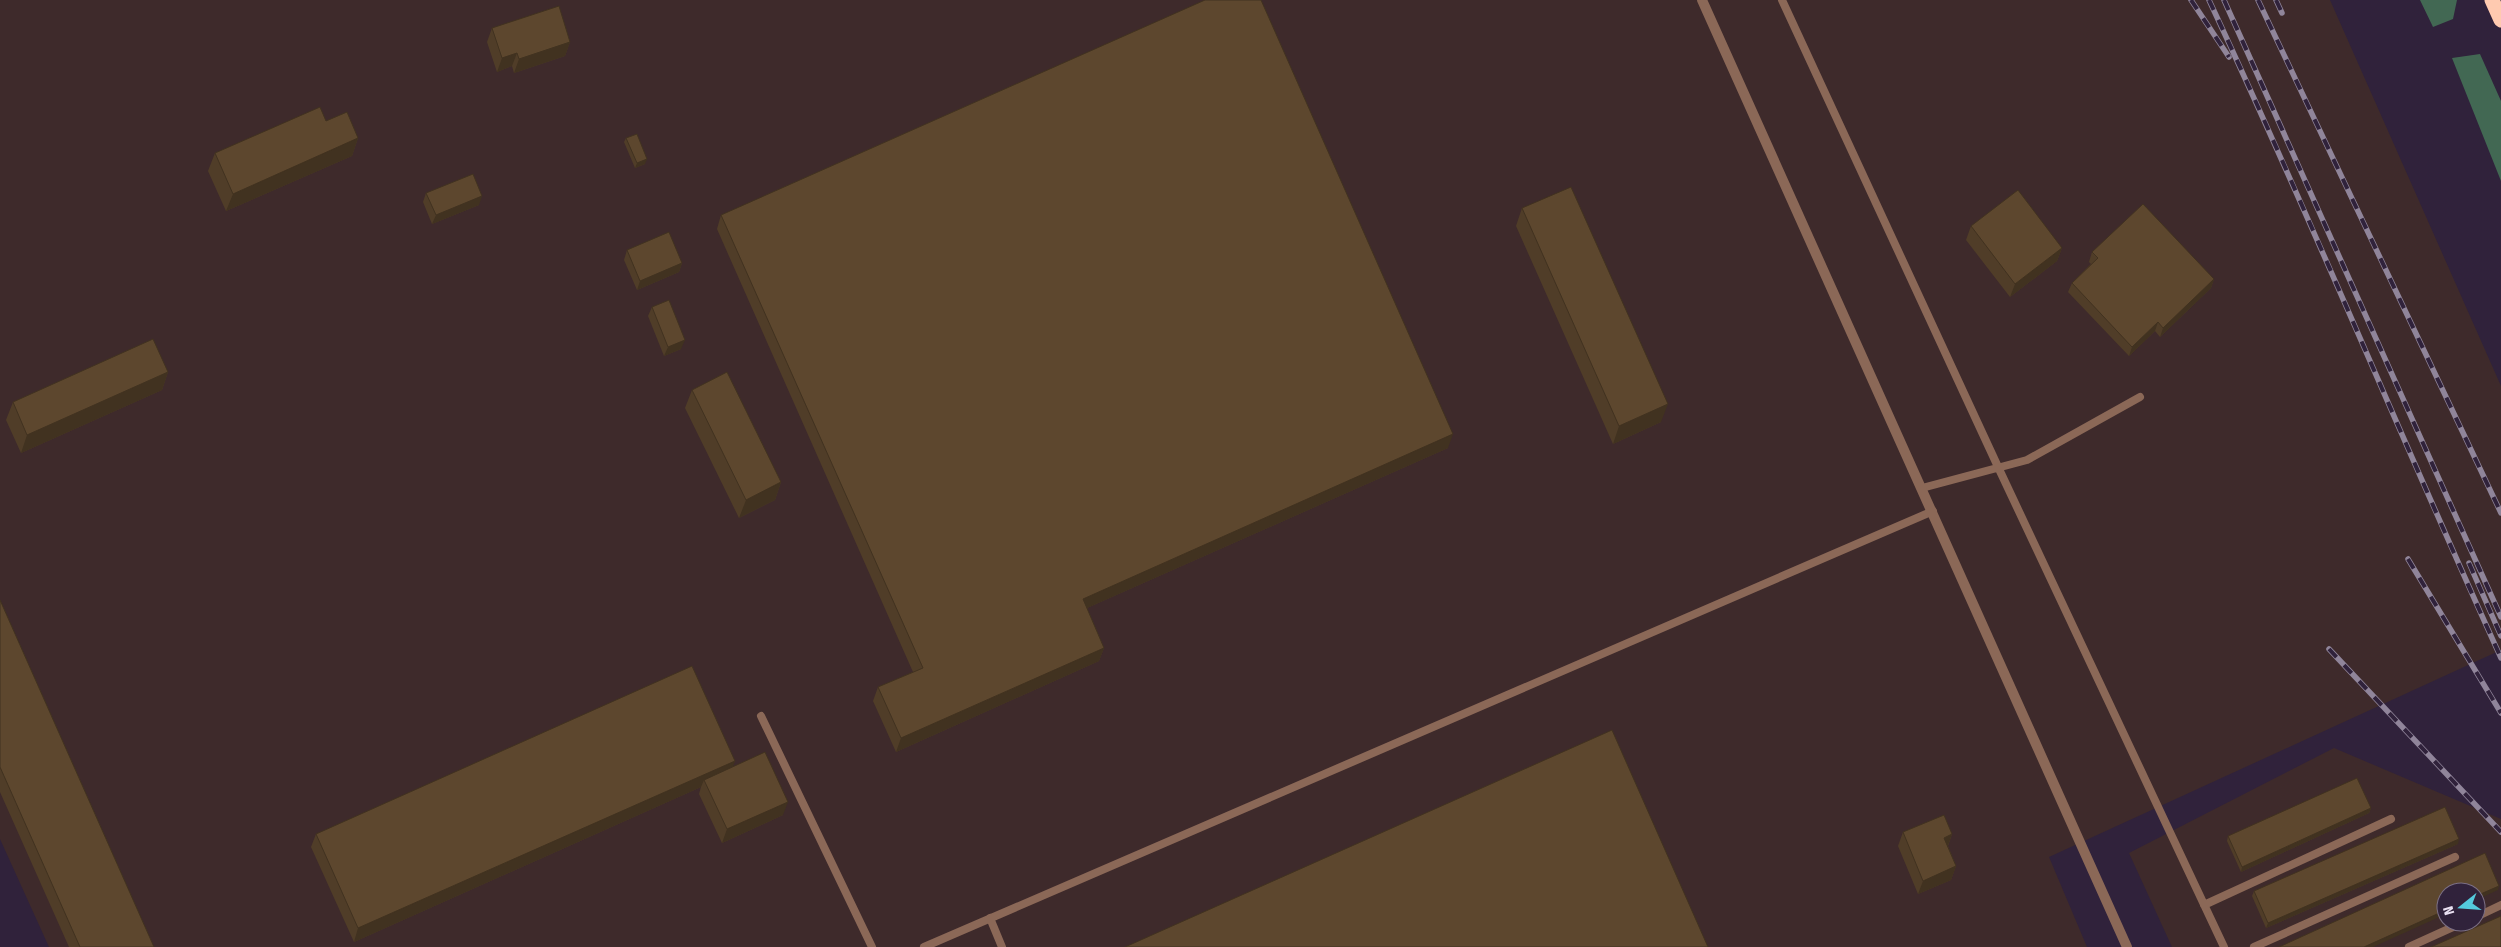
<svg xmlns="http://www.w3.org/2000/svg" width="2501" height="947" font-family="'Fira Sans Condensed',sans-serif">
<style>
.industrial{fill:#3e2a2b;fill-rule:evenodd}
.forest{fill:#426853}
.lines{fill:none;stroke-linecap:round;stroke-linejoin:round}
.lane{stroke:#8b6857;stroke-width:8}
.street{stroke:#8b6857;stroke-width:10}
.highway{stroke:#ffcab0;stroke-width:15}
.rail-casing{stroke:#90859a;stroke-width:5.5}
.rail{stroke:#30223b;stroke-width:4;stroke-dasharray:11;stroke-linecap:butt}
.wall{fill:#503d28}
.shaded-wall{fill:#413220}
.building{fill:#5d472e;stroke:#413220}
</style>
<rect width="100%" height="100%" fill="#30223b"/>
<path class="industrial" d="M0,0H2330L2501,386V650L2049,857L2087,947H49L0,839Z
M2334,748L2501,819V947H2172L2129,853ZM2446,892H2476V922H2446Z"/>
<path class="forest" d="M2420,0H2457L2453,19L2433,27Z
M2480,54L2501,101V181L2452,58Z"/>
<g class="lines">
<path class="lane" d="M1782,0L1999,469L2224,947
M1922,488L2027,460L2140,397
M761,716L872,947
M2204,905L2391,819
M2476,917L2501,905
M990,918L1002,947
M924,947L1933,511
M2254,947L2455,857
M2409,947L2464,922"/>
<path class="street" d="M1702,0L2127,947"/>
<path class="highway" d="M2492,0L2501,20"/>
<defs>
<path id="rail" d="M2191,0L2229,57
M2209,0C2311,218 2402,440 2501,658
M2224,0L2501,617
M2258,0L2501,513
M2276,0L2282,13
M2408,559L2501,713
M2469,563L2501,636
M2329,649L2501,832"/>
</defs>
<use href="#rail" class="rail-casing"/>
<use href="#rail" class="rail"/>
</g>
<path class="wall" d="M492,28L570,42L565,56L514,73L512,66L497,72L487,42Z
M326,121L358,138L352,156L226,211L208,171L215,153Z
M626,138L645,164L635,168L624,142Z
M426,193L479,205L432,224L423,202Z
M1522,208L1661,422L1613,444L1516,226Z
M721,215L1448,448L1087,608L1104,648L1099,661L896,752L873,701L878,687L913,672L717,229Z
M1971,226L2062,248L2057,261L2010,297L1966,240Z
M627,250L682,263L679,272L637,290L624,260Z
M2092,252L2214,279L2211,288L2160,337L2155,331L2129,356L2068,292L2072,283L2091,264L2089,262Z
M652,307L681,349L664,356L648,316Z
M168,372L162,390L21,453L6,420L13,402Z
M692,390L781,482L775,500L739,518L685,408Z
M0,600L154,947H69L0,792Z
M735,761L732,767L783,815L722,843L699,794L701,787L354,942L311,847L316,834Z
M2371,808L2369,813L2241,872L2227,841L2228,836Z
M1903,832L1952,834L1948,846L1956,866L1951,880L1918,894L1898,846Z
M2458,844L2266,928L2252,896L2254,891Z"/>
<path class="shaded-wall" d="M570,42L565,56L514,73L519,59Z
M517,53L512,66L497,72L502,58Z
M358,138L352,156L226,211L233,194Z
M647,159L645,164L635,168L637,163Z
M482,196L479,205L432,224L436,215Z
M2062,248L2057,261L2010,297L2015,284Z
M682,263L679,272L637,290L640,281Z
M2214,279L2211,288L2160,337L2163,328Z
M2158,322L2155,331L2129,356L2132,347Z
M685,340L681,349L664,356L668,347Z
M168,372L162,390L21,453L27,435Z
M1668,404L1661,422L1613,444L1619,426Z
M1453,434L1448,448L1078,612L1083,599Z
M781,482L775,500L739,518L746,500Z
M1104,648L1099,661L896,752L901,738Z
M735,761L730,775L704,780L701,787L354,942L358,928Z
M788,802L783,815L722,843L727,829Z
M2371,808L2369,813L2241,872L2242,867Z
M1952,834L1947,848L1944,838Z
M2459,839L2458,844L2266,928L2268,923Z
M1956,866L1951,880L1918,894L1923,881Z
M2499,886L2498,890L2476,900V896Z
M2446,910V914L2373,947H2364Z"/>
<path class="building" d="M1205,0H1261L1453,434L1083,599L1104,648L901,738L878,687L923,668L721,215Z
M559,6L570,42L519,59L517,53L502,58L492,28Z
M320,107L326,121L347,112L358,138L233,194L215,153Z
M637,134L647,159L637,163L626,138Z
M473,174L482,196L436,215L426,193Z
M1571,187L1668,404L1619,426L1522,208Z
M2018,190L2062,248L2015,284L1971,226Z
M2143,204L2214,279L2163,328L2158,322L2132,347L2072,283L2098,258L2092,252Z
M669,232L682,263L640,281L627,250Z
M669,300L685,340L668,347L652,307Z
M153,339L168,372L27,435L13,402Z
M727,372L781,482L746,500L692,390Z
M0,600L154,947H80L0,767Z
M692,666L735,761L358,928L316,834Z
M1612,730L1708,947H1125Z
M765,752L788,802L727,829L704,780Z
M2357,778L2371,808L2242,867L2228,836Z
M2445,807L2459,839L2268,923L2254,891Z
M1944,815L1952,834L1944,838L1956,866L1923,881L1903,832Z
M2485,853L2499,886L2476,896V892H2446V910L2364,947H2279Z
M2501,916V947H2431Z"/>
<g transform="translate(2461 907) rotate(253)"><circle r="24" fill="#30223b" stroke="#7b6f85"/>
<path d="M0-4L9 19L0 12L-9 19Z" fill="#54cadd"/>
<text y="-8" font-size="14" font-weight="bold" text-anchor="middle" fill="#ebe2f3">N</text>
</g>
</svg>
